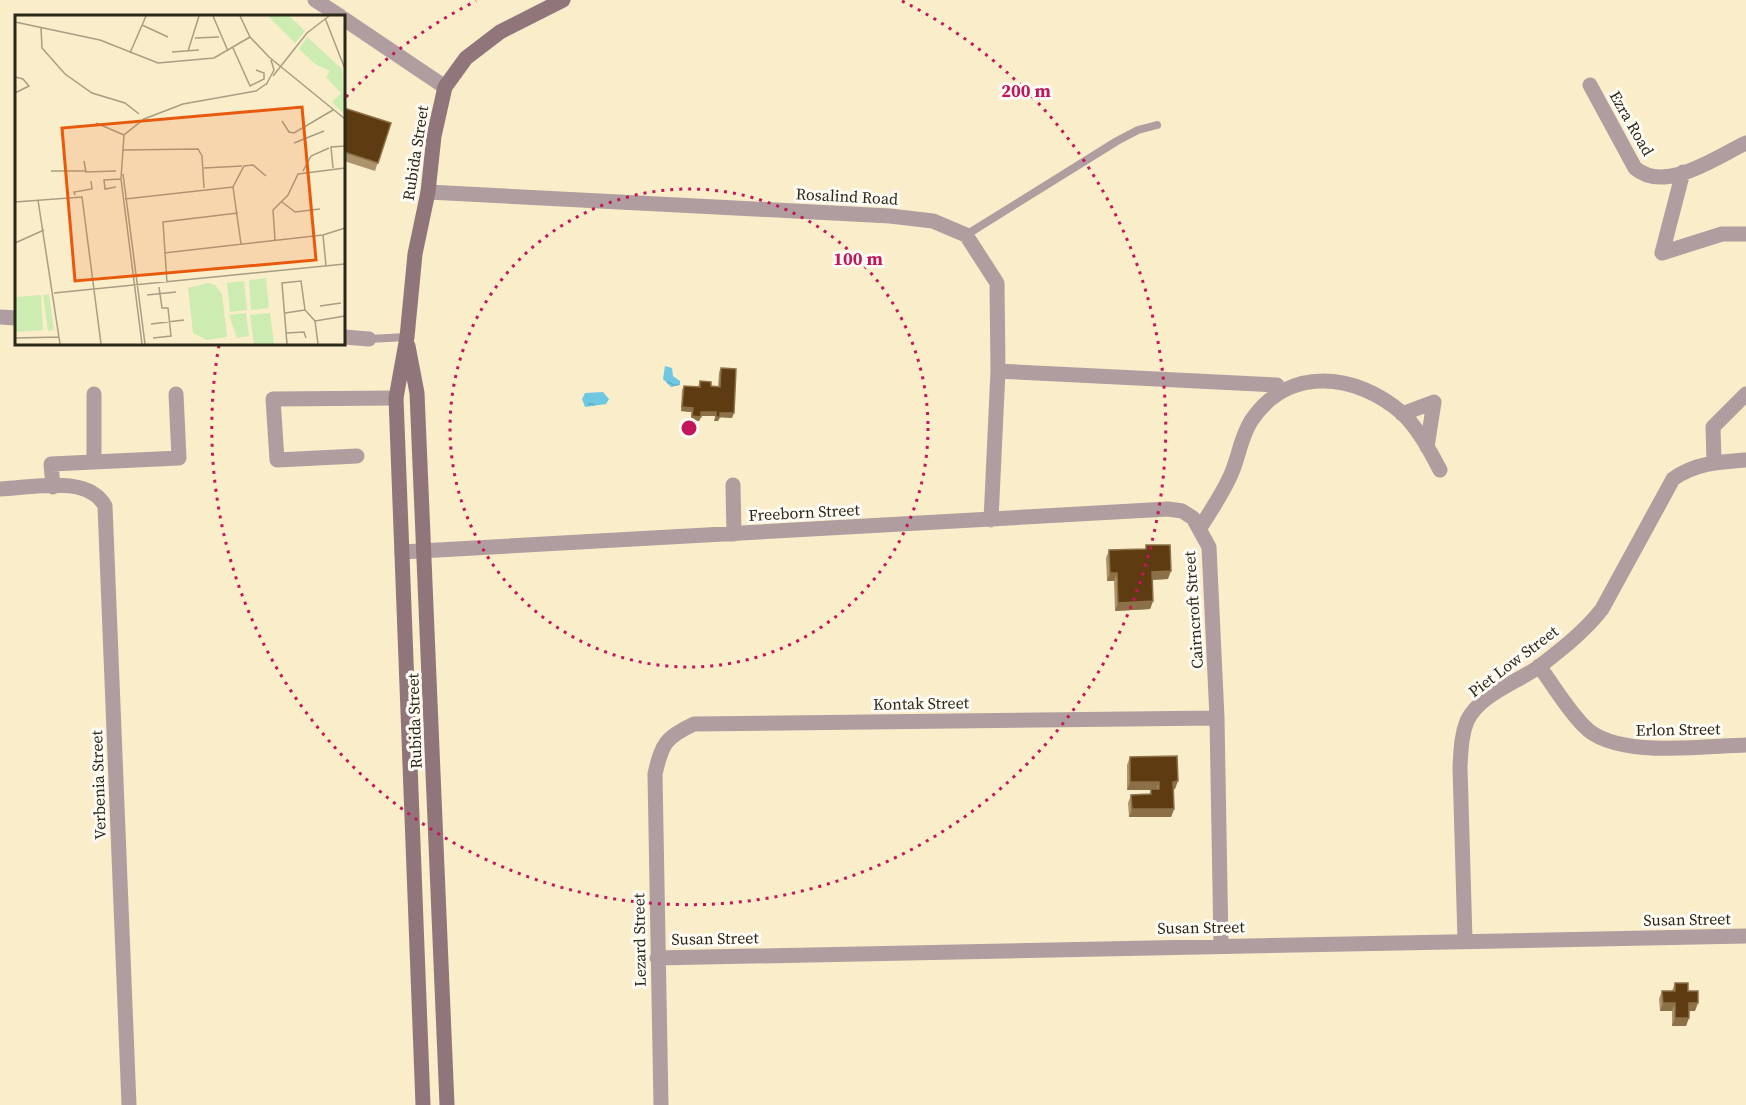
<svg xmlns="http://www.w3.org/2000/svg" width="1746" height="1105" font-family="'Source Serif 4',serif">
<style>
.water{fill:url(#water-ripples)}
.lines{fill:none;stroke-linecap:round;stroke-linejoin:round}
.lane{stroke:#af9da0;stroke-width:8}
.street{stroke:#af9da0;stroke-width:15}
.secondary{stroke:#90767b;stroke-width:15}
.wall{fill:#ac946d}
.shaded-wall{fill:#8c7048}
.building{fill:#5e3b10;stroke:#8c7048;stroke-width:1.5}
.ring{fill:none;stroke:#c2185b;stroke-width:3;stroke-dasharray:3 6}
.labels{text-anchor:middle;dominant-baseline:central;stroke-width:6;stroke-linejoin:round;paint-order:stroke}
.street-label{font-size:16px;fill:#2b2719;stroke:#fdfbf4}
.inset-road{fill:none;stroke:#a79e83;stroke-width:1.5}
.view{fill:#e8590c;fill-opacity:0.15;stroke:#e8590c;stroke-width:3}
.inset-edge{fill:none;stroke:#2b2719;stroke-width:3}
.centre{fill:#c2185b;stroke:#fdfbf4;stroke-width:3}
.ring-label{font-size:18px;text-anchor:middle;font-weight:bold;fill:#c2185b;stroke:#fdfbf4;stroke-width:6;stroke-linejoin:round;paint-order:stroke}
</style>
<defs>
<pattern id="water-ripples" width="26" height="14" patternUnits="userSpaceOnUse" patternTransform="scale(1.5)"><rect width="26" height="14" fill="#6ec8e2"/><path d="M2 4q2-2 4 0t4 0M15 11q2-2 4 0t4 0" fill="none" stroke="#5facc1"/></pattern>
</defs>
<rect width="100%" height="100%" fill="#f9edca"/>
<path class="water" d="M665,366L672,368L673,376L680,381V385L671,387L663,379Z
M603,392L609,399L606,404L585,407L582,399L585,393Z"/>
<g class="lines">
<path class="lane" d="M966,235L1117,141L1138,130L1157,125
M369,339L407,337"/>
<path class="street" d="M315,0L340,16
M344,19L445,87
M1590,85L1635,168C1665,194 1716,157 1746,143
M428,192L890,216L933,221L966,235L997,283L998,371L991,520
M1662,253L1722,234H1746
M1662,253L1683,172
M0,317L16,318
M344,337L369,339
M998,371L1277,385
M94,394V462
M1402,414L1434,402L1427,447
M357,456L277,460L273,399L396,398
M1714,462L1713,427L1746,394
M733,485L734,534
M53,487L51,464L179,458L176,394
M0,489C31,488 88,474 105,506L129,1105
M1200,528C1211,510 1224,492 1232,472C1239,455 1241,437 1251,421C1288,365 1356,373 1402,413C1418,428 1430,451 1440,470
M402,552L1168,509L1182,511L1193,518L1209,547L1217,718L1221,945
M1539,666C1554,686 1567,709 1584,726C1614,759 1703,746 1746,745
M1465,940L1460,767C1461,751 1461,736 1467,721C1480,694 1518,682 1540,666C1562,649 1585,631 1602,609L1673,479C1695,463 1719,462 1746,460
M657,958L1746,936
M661,1105L655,774C662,743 666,737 694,724L1217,718"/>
<path class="secondary" d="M408,346L417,393L447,1105
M423,1105L396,398L407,337L415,254L428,192L434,136L445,87L466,58L500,32L563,0"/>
</g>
<path class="wall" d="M344,108L391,123L375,171L344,161Z
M721,368L732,418L720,417L718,421H714L715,416H701L699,421L691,420V412L681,411L682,390L684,386L698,387L700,381L711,386L718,387L719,372Z
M1146,545L1168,579L1152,580L1153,601L1150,609L1115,611L1114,581H1107L1106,558L1109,550L1145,549Z
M1130,757L1175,789H1173L1174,809L1171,817H1129L1128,803L1131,795H1149L1151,790H1127V765Z
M1675,983L1688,991L1695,1011H1689L1686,1026H1672V1011H1660L1659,999L1662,991H1672Z"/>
<path class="shaded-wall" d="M682,407L693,408L691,412L681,411Z
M701,412H716L715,416H699Z
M720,413H734L732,418L718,417Z
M692,416L701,417L699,421L691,420Z
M716,417H720L718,421H714Z
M1171,571L1168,579L1149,580L1152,572Z
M1110,573H1117L1114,581H1107Z
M1153,601L1150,609L1115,611L1118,603Z
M1178,781L1175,789L1170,790L1173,782Z
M1130,782H1159L1156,790H1127Z
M1132,809H1174L1171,817H1129Z
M1663,1003H1675L1672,1011H1660Z
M1689,1003H1698L1695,1011H1686Z
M1675,1018H1689L1686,1026H1672Z"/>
<path class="building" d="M344,108L391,123L378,163L344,152Z
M721,368L736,369L734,413H720V417H716V412H701V417L692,416L693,408L682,407L684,386L700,387V381L711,382V386L720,387Z
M1146,545H1170L1171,571L1152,572L1153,601L1118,603L1117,573H1110L1109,550L1146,549Z
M1177,756L1178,781L1173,782L1174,809H1132L1131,795L1151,794V789H1159V782H1130V757Z
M1675,983H1688V991H1698V1003H1689V1018H1675V1003H1663L1662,991H1675Z"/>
<g class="ring">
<circle cx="689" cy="428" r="239"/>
<path d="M346 97A477 477 0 0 1 476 1M902 1A477 477 0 1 1 219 345"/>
</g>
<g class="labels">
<g class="street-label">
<text transform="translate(1632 123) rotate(60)">Ezra Road</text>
<text transform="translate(415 153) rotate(-81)">Rubida Street</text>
<text transform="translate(847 196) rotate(3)">Rosalind Road</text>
<text transform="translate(804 512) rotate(-3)">Freeborn Street</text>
<text transform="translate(1193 610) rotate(-94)">Cairncroft Street</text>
<text transform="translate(1513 661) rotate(-37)">Piet Low Street</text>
<text transform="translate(921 703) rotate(-1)">Kontak Street</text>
<text transform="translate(414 721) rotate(-92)">Rubida Street</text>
<text transform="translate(1678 729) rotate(-1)">Erlon Street</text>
<text transform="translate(98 785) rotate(-92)">Verbenia Street</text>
<text transform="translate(1687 919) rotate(-1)">Susan Street</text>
<text transform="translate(1201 927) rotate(-1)">Susan Street</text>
<text transform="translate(715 938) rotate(-1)">Susan Street</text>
<text transform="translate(639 940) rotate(-91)">Lezard Street</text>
</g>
</g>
<g transform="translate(15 15)">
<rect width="330" height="330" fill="#f9edca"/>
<path d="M253,1H274L290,16L280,28ZM292,22L327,54L330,100L317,87L326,78L311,62L315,56L300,49L284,34Z" fill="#cdecb2"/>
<path d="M251,263L254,293L236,295L234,265ZM229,266L232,295L215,297L212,268ZM193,268L200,270L207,279L212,322L192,325L178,318L173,273ZM34,279L39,315L33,316L28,280ZM26,280L28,315L0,317V282ZM231,298L234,321L222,323L214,300ZM255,298L259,329H239L235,300Z" fill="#cdecb2"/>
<path class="inset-road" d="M198,1L213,36M225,1L235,22L254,42L330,104M310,3L330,54M0,7L85,25L143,48L199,43L235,22M127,10L153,22M26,12L27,33L50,59L77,78L110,88L124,99M180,23L204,22M218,33L235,71L249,64V58L241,55M173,36L184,1M157,37L184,35M115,38L131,1M258,61L292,18L314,1M0,62L8,64L14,71L0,78M251,70L259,55L256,45M267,106L274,117L279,118L318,95M81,108L109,120M279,128L309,116M108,135L183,134L187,141L189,173M69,146L71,157L101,156M189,153L227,151M318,153L316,132L330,131M36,156H70M288,156L296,141L314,133M108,159L130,329M101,172L90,174L89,165L106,164M60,180L59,177L77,174L76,166M110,184L218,172M23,185L45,329M0,187L67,182L86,329M267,187L280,197L305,194M308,220L311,251M260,225L258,195L273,180L283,159L330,153M0,228L29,215M226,229L218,172L229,151L238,150L251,161M149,238L308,220L330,213M152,268L148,207L223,198M39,278L330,249M132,280L161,277M305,291L326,288M270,298L290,295M300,306L330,301M300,306L303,329M136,309L169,305M271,318L289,317L291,323M0,323L44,322M138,323L156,321L153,293H147L144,272M127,329L106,164L109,120L129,104L168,89L241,76L251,69M272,329L267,268L286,266L290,295L300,306"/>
<path class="view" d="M287,92L301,245L60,266L47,113Z"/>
<rect width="330" height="330" class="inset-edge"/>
</g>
<circle cx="689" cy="428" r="9" class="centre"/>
<g class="ring-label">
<text x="1026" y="97">200 m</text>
<text x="858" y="265">100 m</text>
</g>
</svg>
